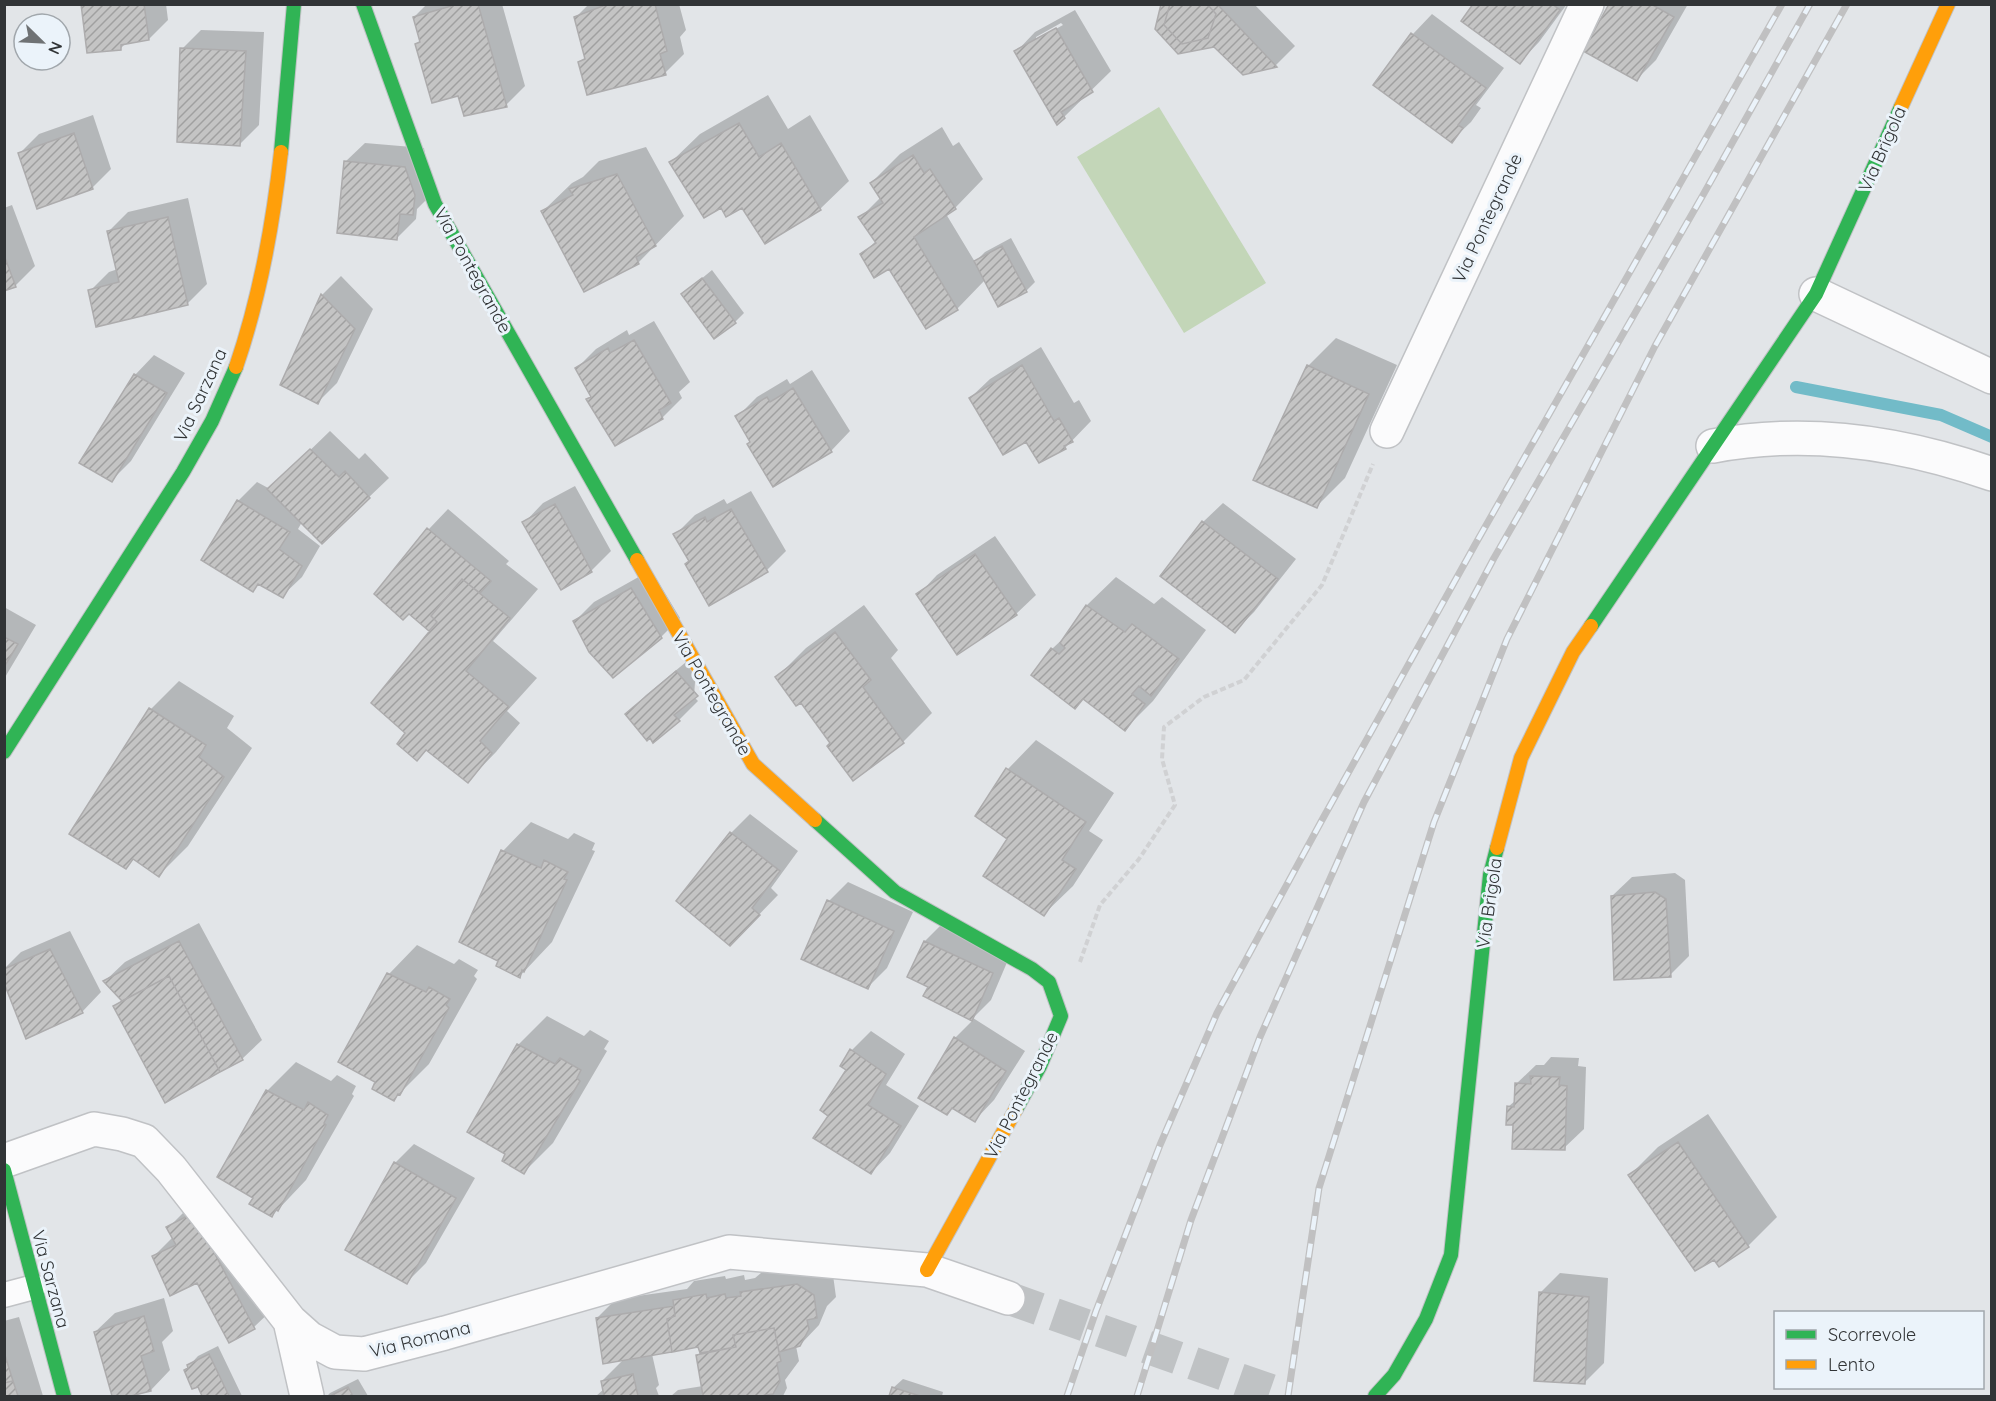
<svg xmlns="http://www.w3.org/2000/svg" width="1996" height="1401" font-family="Quicksand,sans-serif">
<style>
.park{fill:#c3d6b8}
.shadow{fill:#0003;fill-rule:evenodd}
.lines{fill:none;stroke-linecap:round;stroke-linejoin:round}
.stream{stroke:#72bbc8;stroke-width:12}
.building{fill:url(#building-hatch);stroke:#adacad;stroke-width:1.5}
.street-tunnel{stroke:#bfc2c4;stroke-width:33;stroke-dasharray:33 16;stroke-linecap:butt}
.lane-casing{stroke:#c0c2c5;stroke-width:27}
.street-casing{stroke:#c0c2c5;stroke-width:36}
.fast-casing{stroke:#c0c2c5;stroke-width:16}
.slow-casing{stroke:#c0c2c5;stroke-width:16}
.path{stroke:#d0d1d3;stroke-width:4;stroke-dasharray:6 3;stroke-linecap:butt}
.lane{stroke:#fbfbfc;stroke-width:24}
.street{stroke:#fbfbfc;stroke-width:33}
.fast{stroke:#30b455;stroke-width:14}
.slow{stroke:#ff9f0a;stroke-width:14}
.rail-casing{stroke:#c0c0c1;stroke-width:7}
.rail{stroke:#ebf3fa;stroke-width:4.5;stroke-dasharray:14;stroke-linecap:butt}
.labels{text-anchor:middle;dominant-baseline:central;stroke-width:6;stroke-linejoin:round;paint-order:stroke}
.street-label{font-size:18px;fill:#313436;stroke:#ebf3fa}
</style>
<defs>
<pattern id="building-hatch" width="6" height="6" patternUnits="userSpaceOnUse" patternTransform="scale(1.5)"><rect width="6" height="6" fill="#c4c4c4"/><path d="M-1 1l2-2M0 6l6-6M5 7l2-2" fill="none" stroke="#a0a0a0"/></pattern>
</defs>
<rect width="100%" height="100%" fill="#e2e5e8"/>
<path class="park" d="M1159,107L1266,283L1184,333L1077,157Z"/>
<path class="shadow" d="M82,4H166L168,20L149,39L127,42L120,49Z
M427,4H502L525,86L506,105L459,94L416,44L421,39L414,17Z
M589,4H679L686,30L680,37L684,54L665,73L579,63L586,56L576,17Z
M1163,4H1254L1295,46L1276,65L1243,73L1215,45Z
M1475,4H1567L1539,42L1520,62Z
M1611,4H1688L1656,60L1637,79Z
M1075,10L1111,71L1064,117L1016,52L1035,32ZM1061,23L1063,25L1036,40V37Z
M1432,14L1504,68L1476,105L1481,108L1471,122L1451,141L1375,85L1413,34Z
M201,30L264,32L259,125L240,144L182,49Z
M768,95L788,129L810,115L849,181L820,209L742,206L671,162L700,134Z
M93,115L111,169L92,188L20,153L39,134Z
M942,127L953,146L959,142L983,179L955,208L946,214L975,262L985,252L1011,238L1035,282L1026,291L985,280L957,309L889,267L862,254L876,241L860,218L881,197L871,183L900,154Z
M365,143L424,148L432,194L417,209L416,219L397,238L345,162Z
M646,147L684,216L638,263L585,290L543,211L572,183L583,177L599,161Z
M188,198L207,284L188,303L97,325L90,291L109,272L118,269L109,231L128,212Z
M12,205L35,266L15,286L4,290V208Z
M712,270L744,313L735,322L683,294Z
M341,276L373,309L337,383L318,402L281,384L322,295Z
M654,321L690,382L679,392L682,398L663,417L615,444L588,399L592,396L576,369L596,349L627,330L629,335Z
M1336,338L1397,365L1345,478L1316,507L1308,366Z
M1041,347L1074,403L1079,400L1091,421L1065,448L1026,440L970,398L990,379Z
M154,355L185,373L131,461L112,480L135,375Z
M812,370L850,431L831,451L752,442L737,417L757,397L787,379L790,384Z
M330,431L359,459L365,453L389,478L322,542L302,522L298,529L320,546L302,577L282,596L260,583L253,590L238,501L257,482L270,489Z
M575,486L611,551L591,571L524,523L543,503Z
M751,491L786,551L767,570L709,604L690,560L675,535L695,515L724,499L727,504Z
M1223,503L1296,559L1254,612L1235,631L1162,576L1203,522Z
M448,509L509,561L506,564L538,589L493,641L537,678L507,711L520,723L496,752L468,781L428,749L417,759L407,733L438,623L409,612L376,594L429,529Z
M995,536L1036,595L1016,614L957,653L918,595L937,575Z
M651,570L680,618L661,637L575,621L594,602Z
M1116,577L1154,604L1162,597L1206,630L1153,701L1125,729L1084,698L1052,649L1069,633L1087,605Z
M864,605L898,650L891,658L932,713L903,742L832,743L801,701L777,677L806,648Z
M4,607L36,625L4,679Z
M697,653L694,697L698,701L679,720L627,714L646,695Z
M179,681L234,716L227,728L252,748L188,846L159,875L134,859L126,867L151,709Z
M1036,740L1114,793L1089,831L1103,840L1073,886L1044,914L1009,839L977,816L1008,769Z
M750,814L798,851L771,888L778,895L749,925L731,833Z
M531,822L568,839L574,833L595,843L592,850L595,851L552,942L519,977L500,960L503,851Z
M1675,873L1685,880L1689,956L1670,975L1612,896L1632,877Z
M848,882L913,912L887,968L868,987L829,901Z
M944,922L1011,953L991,1000L973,1018L1025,1051L994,1100L975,1120L953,1107L947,1113L955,1038L973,1020L925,996L930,987L909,977L925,941Z
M199,923L262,1040L242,1059L115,1006L123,999L105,981L125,962Z
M70,931L101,992L82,1012L4,969L21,952Z
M417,945L454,964L459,959L478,970L474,976L477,979L429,1064L394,1099L389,974Z
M547,1016L584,1036L590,1030L609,1041L604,1049L607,1051L553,1143L524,1172L507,1153L518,1045Z
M871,1031L905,1054L886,1085L919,1106L890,1153L871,1173L830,1115L848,1070L852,1050Z
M1551,1057L1579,1058L1578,1066L1586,1067L1584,1129L1564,1148L1514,1124L1508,1107L1516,1100V1084L1536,1065H1544Z
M296,1062L331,1081L337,1075L356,1086L352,1094L354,1096L306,1180L272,1216L256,1198L267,1091Z
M1708,1114L1777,1217L1748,1246L1720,1265L1630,1175L1658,1147Z
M414,1144L475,1178L426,1263L407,1282L395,1163Z
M188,1208L274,1308L254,1327L230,1341L197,1281L154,1256L173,1237L168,1228Z
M817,1266L833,1275L836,1297L827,1306L819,1325L800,1345L796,1346L799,1361L785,1380L787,1388L783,1396H671L678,1390L703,1386L698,1355L701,1352L699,1346L652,1354L659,1385L656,1388L659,1396H596L604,1389L602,1381L625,1358L597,1318L616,1299L687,1289L694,1281L725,1276L726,1279L744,1275L745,1280L755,1278L761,1273Z
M1560,1273L1608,1278L1604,1363L1585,1382L1541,1292Z
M164,1298L173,1331L162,1342L170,1370L151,1390L125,1396H114L95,1332L115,1313Z
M19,1317L43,1396H4V1321Z
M218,1346L242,1396H204L199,1385L185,1370L198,1356Z
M358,1379L368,1396H327L330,1393Z
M903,1379L943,1392L942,1396H890L893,1388Z"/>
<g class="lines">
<path class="stream" d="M1796,387L1941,415L1992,437"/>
</g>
<path class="building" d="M81,4H144L149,40L121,45V50L87,53Z
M458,4H478L507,107L464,116L458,96L432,103L415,44L420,42L413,17Z
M608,4H655L667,51L660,54L666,75L587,95L578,62L585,59L574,17Z
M1161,4H1217L1277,67L1243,75L1214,47L1178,54L1155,29Z
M1170,4H1207L1216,14L1208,38L1182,44L1164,25Z
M1473,4H1552L1560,10L1520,64L1461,21Z
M1609,4H1651L1674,17L1637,81L1583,51Z
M1056,28L1093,92L1061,112L1065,118L1057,125L1014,51Z
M1411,33L1486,88L1458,125L1463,128L1452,143L1373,85Z
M180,48L246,51L240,146L177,142Z
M739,123L759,157L781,143L821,210L765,244L742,208L726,217L721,208L704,218L669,162Z
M74,133L93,189L37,209L18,153Z
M913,155L924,173L930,169L956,209L914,237L958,310L926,329L889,269L874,278L860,254L876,243L858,217L883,203L870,183Z
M344,161L405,167L415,195L413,215L400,214L397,240L337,233Z
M617,174L656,246L636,257L639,264L584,292L541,211L573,195L569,189Z
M168,217L188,305L96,327L88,290L119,282L107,231Z
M1002,246L1027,292L998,307L974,261Z
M4,255L16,287L4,291Z
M702,278L736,323L714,339L681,294Z
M321,294L355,329L318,404L280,385Z
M634,340L671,403L659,410L663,419L615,446L586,399L591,397L575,368L608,348L610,353Z
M1022,365L1054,421L1059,418L1073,442L1064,446L1066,449L1039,463L1026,442L1003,455L969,398Z
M1307,365L1369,394L1317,508L1253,480Z
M134,374L167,393L112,482L79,463Z
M793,388L832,452L773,487L747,444L750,442L735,416L767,397L770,402Z
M310,449L339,477L345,471L370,498L322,544L267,489Z
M237,500L290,532L279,549L302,566L283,598L258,584L253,592L201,560Z
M555,504L592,572L561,590L522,522Z
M731,509L768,572L709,606L685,564L689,561L673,534L705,517L707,522Z
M1202,521L1278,579L1235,633L1160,576Z
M427,528L491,581L480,593L462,579L431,616L437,622L429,631L409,614L403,620L374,594Z
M975,554L1017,615L957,655L916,594Z
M462,579L510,618L466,671L509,707L480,741L492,753L468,783L426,750L417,761L397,744L405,733L371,703L437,622L431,616Z
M631,588L662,638L613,678L589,652L573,621Z
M1086,605L1125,632L1132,624L1179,659L1151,696L1139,686L1132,694L1145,704L1125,731L1083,699L1075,709L1031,675L1051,648L1059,654L1065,648L1060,643Z
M835,632L871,680L863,687L904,743L853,781L827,746L830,743L801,703L796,706L775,677Z
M4,637L18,644L4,667Z
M676,671L698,696L674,715L680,721L653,743L650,738L647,741L625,714Z
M149,708L206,745L199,757L224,777L159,877L133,859L126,869L69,834Z
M1006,768L1086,822L1062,860L1076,869L1044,916L983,876L1007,839L975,816Z
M730,832L780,871L752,908L760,915L730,946L676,901Z
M501,850L541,868L544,860L568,872L564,879L567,880L524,972L522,970L520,978L496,966L498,961L459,942Z
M1655,892L1666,899L1671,977L1614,980L1611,896Z
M827,900L894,931L868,989L801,959Z
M179,941L243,1060L220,1072L169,976L122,1001L103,981Z
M924,941L993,973L972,1021L923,996L928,987L907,977Z
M50,949L83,1013L26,1039L4,983V969Z
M387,973L426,992L429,987L450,999L446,1005L449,1008L400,1095L398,1094L394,1101L372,1089L375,1082L338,1062Z
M169,976L220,1072L165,1103L113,1006Z
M954,1037L1006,1071L975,1122L952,1108L947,1115L918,1098Z
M517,1044L555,1064L560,1058L581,1070L577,1078L580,1081L524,1174L502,1161L505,1154L467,1132Z
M850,1049L886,1074L868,1105L901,1126L871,1174L813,1138L828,1116L820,1110L846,1070L840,1066Z
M1530,1076L1560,1077L1559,1085L1567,1086L1565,1150L1512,1149L1513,1125H1506L1507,1106L1514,1107L1515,1083L1531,1084Z
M266,1090L304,1110L308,1102L328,1115L324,1123L326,1125L278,1211L276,1209L272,1217L249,1204L253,1198L217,1177Z
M1678,1142L1749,1247L1719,1267L1714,1260L1695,1271L1628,1175Z
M394,1162L456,1198L407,1284L345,1250Z
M193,1213L255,1329L229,1343L197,1283L170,1296L152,1256L176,1245L166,1227Z
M797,1284L814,1295L817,1318L807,1320L809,1329L800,1346L779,1352L774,1328L733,1335L736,1347L700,1353L698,1347L672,1352L667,1319L675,1316L673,1300L706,1294L707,1298L725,1294L726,1298L741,1296L740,1292Z
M1539,1292L1589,1297L1585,1384L1534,1381Z
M674,1306L675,1316L667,1319L672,1352L603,1364L596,1318Z
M144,1316L154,1351L141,1356L151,1391L131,1396H112L94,1332Z
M774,1328L781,1361L777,1363L780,1381L773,1394L761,1396H703L696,1355L736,1347L733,1335Z
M4,1352L13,1381L4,1383Z
M209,1354L229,1396H202L198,1387L192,1389L184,1370L188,1368L187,1365Z
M633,1374L638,1396H604L601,1381Z
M13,1381L18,1396H4V1383Z
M348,1387L353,1396H330Z
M892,1387L898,1389L920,1396H889Z"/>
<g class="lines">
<path class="street-tunnel" d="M1008,1298L1286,1396"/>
<defs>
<path id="lane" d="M4,1295L34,1287"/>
<path id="street" d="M1816,294L1992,377
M1387,431L1587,4
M1713,446C1808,428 1901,442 1992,474
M4,1161L94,1129L122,1134L144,1141L171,1169L290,1321L309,1338L335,1352L364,1354L445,1333L729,1252L927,1270L1008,1298
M290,1321L307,1396"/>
<path id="fast" d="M363,4L435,204L637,560
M281,152L294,4
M1591,626L1816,294L1901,107
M4,752L183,472L212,421L236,367
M815,820L895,892L1032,969L1049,982L1061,1016L1040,1066L1016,1109
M4,1170L64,1396
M1375,1396L1394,1375L1426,1319L1451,1255L1490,875L1497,848"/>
<path id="slow" d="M1901,107L1948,4
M236,367C260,297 273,225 281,152
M637,560L753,764L815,820
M1497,848L1521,758L1573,652L1591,626
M927,1270L1016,1109"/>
</defs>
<use href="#lane" class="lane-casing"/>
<use href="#street" class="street-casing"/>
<use href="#fast" class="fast-casing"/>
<use href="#slow" class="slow-casing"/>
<path class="path" d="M1080,962L1100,905L1139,859L1175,805L1162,759L1164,727L1204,697L1244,680L1322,585L1373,464"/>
<use href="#lane" class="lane"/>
<use href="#street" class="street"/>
<use href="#fast" class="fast"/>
<use href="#slow" class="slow"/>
<defs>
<path id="rail" d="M1067,1396L1096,1311L1160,1145L1217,1013L1322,820L1476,543L1782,4
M1137,1396L1191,1220L1260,1037L1364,802L1494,558L1703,195L1810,4
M1288,1396L1319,1188L1434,822L1507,639L1655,346L1847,4"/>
</defs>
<use href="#rail" class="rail-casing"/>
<use href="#rail" class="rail"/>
</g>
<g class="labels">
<g class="street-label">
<text transform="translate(1882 149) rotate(-66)">Via Brigola</text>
<text transform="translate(1487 218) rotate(-65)">Via Pontegrande</text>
<text transform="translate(473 270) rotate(61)">Via Pontegrande</text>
<text transform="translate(200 395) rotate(-65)">Via Sarzana</text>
<text transform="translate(712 693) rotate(60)">Via Pontegrande</text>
<text transform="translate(1489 903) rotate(-82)">Via Brigola</text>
<text transform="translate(1021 1095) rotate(-63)">Via Pontegrande</text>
<text transform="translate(51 1279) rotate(75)">Via Sarzana</text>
<text transform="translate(420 1339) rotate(-14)">Via Romana</text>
</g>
</g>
<rect width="1996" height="1401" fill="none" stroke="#313436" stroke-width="12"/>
<rect x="1774" y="1311" width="210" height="78" fill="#ebf3fa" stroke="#a1a7ac" stroke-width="1.5"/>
<rect x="1786" y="1330" width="30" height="9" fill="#30b455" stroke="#a1a7ac" stroke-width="1.5"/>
<text x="1828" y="1341" font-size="18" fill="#313436">Scorrevole</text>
<rect x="1786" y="1360" width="30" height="9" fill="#ff9f0a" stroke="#a1a7ac" stroke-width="1.5"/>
<text x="1828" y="1371" font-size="18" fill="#313436">Lento</text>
<g transform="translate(42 42) rotate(114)"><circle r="28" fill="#ebf3fa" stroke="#a1a7ac" stroke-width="1.5"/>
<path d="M0-4.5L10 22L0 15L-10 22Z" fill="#6f7274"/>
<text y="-9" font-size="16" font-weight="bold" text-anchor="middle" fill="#313436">N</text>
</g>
</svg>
